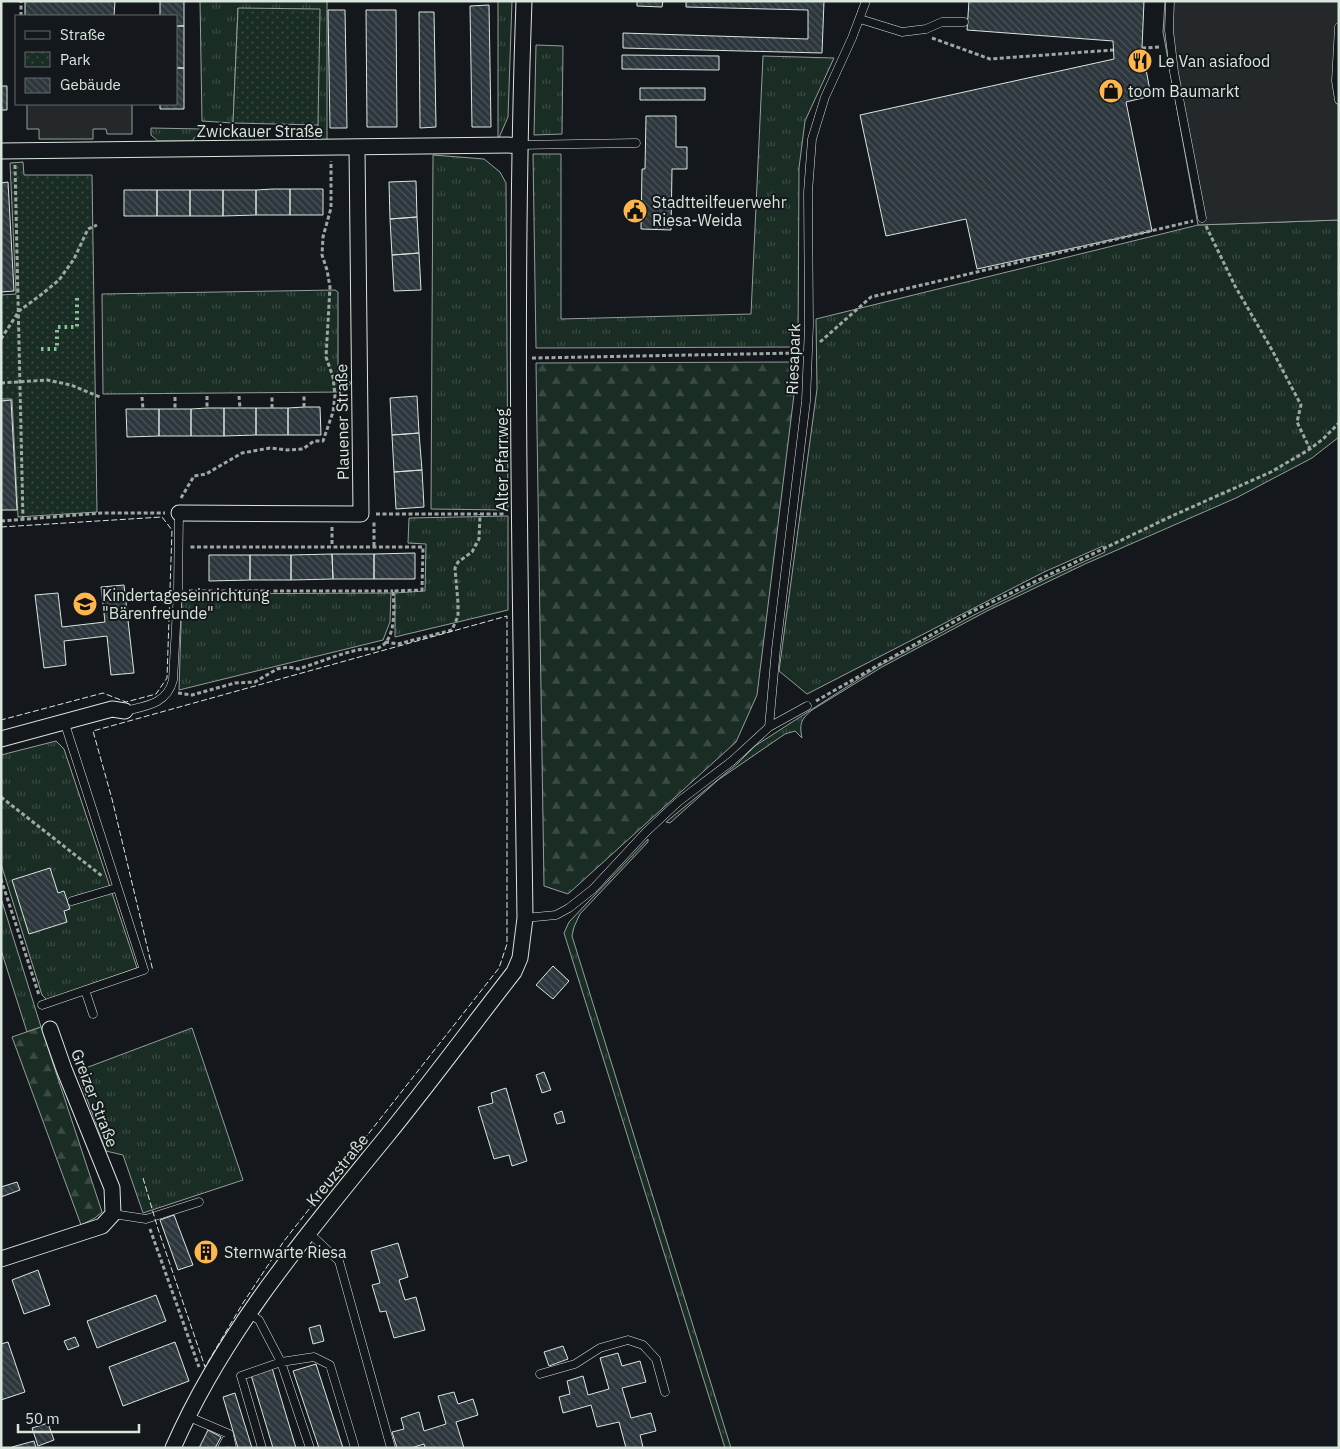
<svg xmlns="http://www.w3.org/2000/svg" width="1340" height="1449" font-family="'IBM Plex Sans',sans-serif">
<style>
.grass{fill:url(#grass-tufts);stroke:#939e99}
.forest{fill:url(#forest-firs);stroke:#939e99}
.park{fill:url(#park-dots);stroke:#939e99}
.parking{fill:#24282b;stroke:#939e99}
.building{fill:url(#building-back-hatch);stroke:#d8e6dc}
.lines{fill:none;stroke-linecap:round;stroke-linejoin:round}
.service-casing{stroke:#d8e6dc;stroke-width:9}
.minor-casing{stroke:#d8e6dc;stroke-width:17}
.path{stroke:#9da8a2;stroke-width:3;stroke-dasharray:4 2.5;stroke-linecap:butt}
.service{stroke:#14181c;stroke-width:8}
.minor{stroke:#14181c;stroke-width:15}
.hedge{stroke:#8ac095;stroke-width:4;stroke-dasharray:2.5 4;stroke-linecap:butt}
.fence{stroke:#d8e6dc;stroke-width:1;stroke-dasharray:6 2.5;stroke-linecap:butt}
.labels{text-anchor:middle;dominant-baseline:central;stroke-width:4;stroke-linejoin:round;paint-order:stroke}
.poi-label{font-size:16px;fill:#d8e6dc;stroke:#14181c;text-anchor:start}
.street-label{font-size:16px;fill:#d8e6dc;stroke:#14181c}
</style>
<defs>
<pattern id="grass-tufts" width="24" height="20" patternUnits="userSpaceOnUse" patternTransform="scale(1.25)"><rect width="24" height="20" fill="#1a2d24"/><path d="M3 7l-1-3M5 7V3M7 7l1-3M15 17l-1-3M17 17v-4M19 17l1-3" fill="none" stroke="#3b4b43"/></pattern>
<pattern id="forest-firs" width="22" height="20" patternUnits="userSpaceOnUse" patternTransform="scale(1.25)"><rect width="22" height="20" fill="#1a2d24"/><path d="M5 1l3.5 6h-7zM16 11l3.5 6h-7z" fill="#3b4b43"/></pattern>
<pattern id="park-dots" width="8" height="8" patternUnits="userSpaceOnUse" patternTransform="scale(1.25)"><rect width="8" height="8" fill="#1a2d24"/><path d="M2 2h.1M6 6h.1" fill="none" stroke="#3b4b43" stroke-width="1.8" stroke-linecap="round"/></pattern>
<pattern id="building-back-hatch" width="6" height="6" patternUnits="userSpaceOnUse" patternTransform="scale(1.25)"><rect width="6" height="6" fill="#2c363c"/><path d="M-1 5l2 2M0 0l6 6M5-1l2 2" fill="none" stroke="#4a5358"/></pattern>
</defs>
<rect width="100%" height="100%" fill="#14181c"/>
<path class="grass" d="M200,1H327V140L316,141L318,125L238,8L233,123L202,121Z
M498,1H512L508,117L498,140Z
M536,45L563,46L562,134L534,135Z
M763,56L834,58L805,121L799,168L798,347L536,348L533,154H561V319L751,314Z
M151,128L202,129L192,141H158L151,135Z
M433,155L484,159L500,172L506,183L508,510L431,509Z
M1339,220V437L1312,458L1236,498L1085,564L987,611L882,667L812,710C801,719 799,724 802,738L795,731L785,734L718,780L670,823L666,822L737,764L755,746L879,666L974,615L1046,579L1105,552L1103,546L1044,572L807,694L779,671L817,389L816,319L1198,225Z
M335,290L338,292V382H352L343,392L103,394L102,294Z
M508,516V610L395,637V593L425,591L426,544L408,543L409,518Z
M391,593L390,622L383,640L179,690L182,594Z
M56,741L64,749L137,968L47,1000L42,995L1,864V755Z
M648,839V842L580,914L574,927L572,936L731,1448H725L564,933L569,922Z
M1,898L41,1027L27,1032L1,950Z
M192,1028L243,1180L143,1213L123,1155L106,1151L79,1077L83,1069Z"/>
<path class="forest" d="M798,362L757,695L736,742L568,894L544,886L536,363Z
M41,1027L102,1212L95,1218L81,1225L12,1037Z"/>
<path class="park" d="M238,8L320,9L318,125L233,123Z
M23,162L24,175H92L97,512L18,517L12,399H1V295L16,294L10,163Z"/>
<path class="parking" d="M1165,1H1339V220L1198,225L1163,32Z
M27,104H132V134H107L106,129H93V139H39V129H27Z"/>
<path class="building" d="M25,1H115L114,16H25Z
M160,1H184V26H176V16H160Z
M637,1H663L662,7L637,6Z
M686,1H824L822,53L623,48V33L808,39V10L686,7Z
M969,1H1144L1142,48L1151,96L1126,102L1152,231L977,269L966,219L886,236L860,115L1114,59L1113,41L967,30Z
M489,5L491,127H472L470,6Z
M328,10H345L347,128H330Z
M366,10H396L397,127H367Z
M419,12H434L436,127L420,128Z
M176,26H184V68H176Z
M622,55L719,56V70L622,69Z
M176,68H184V109H160V104H176Z
M1,86H7V110H1Z
M640,88H705V100H640Z
M646,116H676V147H687V169H672L671,230L641,229L642,169H645Z
M416,181L417,217L390,219L389,182Z
M8,182L14,291L1,292V183Z
M273,189H290V215H256V190Z
M290,189H323V215H290Z
M124,190H157V216H124Z
M157,190H190V216H157Z
M190,190H223V216H190Z
M223,190H256V215L223,216Z
M417,217L419,253L392,255L390,219Z
M419,253L421,290L394,291L392,255Z
M417,396L419,433L392,435L390,398Z
M11,400L17,510H1V401Z
M304,407H320L321,435H288V408Z
M207,408H224V436H191V409Z
M224,408H256V435L224,436Z
M256,408H288V435H256Z
M126,409H159V436L127,437Z
M159,409H191V436H159Z
M419,433L422,470L394,472L392,435Z
M422,470L424,507L396,509L394,472Z
M415,553V579H374V554Z
M332,554H374V579H333Z
M332,554L333,579L291,580V555Z
M209,555H250V580L209,581Z
M250,555H291V580H250Z
M124,585L134,673L111,675L107,636L64,641L66,665L44,668L35,595L58,593L62,627L105,622L101,587Z
M50,868L58,893L64,891L70,909L64,911L67,922L29,934L12,880Z
M553,966L569,981L553,999L536,985Z
M544,1072L551,1090L542,1093L536,1075Z
M506,1088L527,1161L512,1166L509,1155L494,1159L478,1107L493,1103L491,1093Z
M562,1111L565,1122L557,1124L554,1114Z
M17,1182L20,1190L1,1197V1187Z
M174,1215L193,1265L178,1270L160,1220Z
M398,1243L408,1277L399,1280L405,1300L416,1297L425,1330L394,1338L386,1311L380,1312L372,1285L380,1283L371,1251Z
M200 1251a5 5 0 1 1 10 0a5 5 0 1 1-10 0Z
M38,1270L50,1305L24,1314L12,1280Z
M156,1295L166,1321L97,1348L87,1321Z
M320,1325L324,1341L313,1344L309,1328Z
M75,1337L79,1346L68,1350L64,1341Z
M8,1342L25,1392L1,1400V1344Z
M175,1342L189,1381L123,1406L109,1367Z
M563,1346L568,1359L549,1366L544,1352Z
M618,1353L622,1366L640,1361L646,1382L622,1388L631,1418L651,1413L656,1431L640,1435L643,1447L639,1448H626L619,1422L597,1427L591,1405L563,1413L559,1397L570,1394L567,1381L583,1376L588,1395L609,1389L600,1358Z
M316,1364L343,1448H319L293,1371Z
M272,1368L296,1448H273L251,1375Z
M454,1392L458,1404L473,1399L478,1415L456,1422L464,1448H425L424,1444L411,1448H397L392,1432L404,1429L401,1418L419,1412L424,1431L446,1424L438,1396Z
M235,1393L252,1448H238L223,1397Z
M48,1423L54,1440L38,1446L32,1428Z
M208,1430L221,1437L215,1448H199Z
M34,1441L36,1448H12V1447Z"/>
<g class="lines">
<defs>
<path id="service" d="M1170,1L1169,30L1174,72L1202,218
M860,19L902,32L926,29L942,22H964
M1339,27L1336,81L1339,100
M519,145L636,143
M125,711C146,706 167,704 173,680L178,591L179,513
M769,727L776,649L806,401L809,325L808,192L812,139L825,97L852,38L866,1
M72,901L116,888
M525,918L556,915L569,908L593,889L646,832L678,802L732,761L769,727L807,706
M85,990L93,1014
M42,1005L144,970L64,721
M113,1214L146,1219L199,1202
M308,1232L339,1261L391,1448
M248,1313L259,1320L281,1362L310,1448
M540,1374L575,1364L600,1348L628,1340L643,1345L656,1359L665,1392
M187,1416L229,1434L232,1448
M222,1448L229,1434
M262,1448L241,1376L281,1362L314,1357L330,1365L355,1448"/>
<path id="minor" d="M1,151L519,145
M179,513L361,514L357,148
M1,739L112,709L125,711
M1,1259L102,1226L113,1214L112,1188L64,1069L50,1029
M173,1448C224,1331 307,1234 386,1137C430,1083 471,1027 514,972L520,958L525,918C521,612 513,307 524,1"/>
</defs>
<use href="#service" class="service-casing"/>
<use href="#minor" class="minor-casing"/>
<path class="path" d="M21,16V1
M932,38L990,59L1113,50
M1142,48L1161,47
M15,165L23,520
M1206,226L1235,286L1272,350L1301,405L1297,422L1310,449
M1,339L19,311L42,294L59,280L74,259L88,229L97,225
M820,342L871,297L1193,221
M532,358L798,353
M1,383L47,380L71,385L100,397
M207,396V408
M239,396L240,408
M142,397L143,409
M175,397V409
M304,407V395
M272,408V395
M181,498L194,476L206,474L242,453L270,448L287,450L303,449L314,441H323L333,412L335,395L333,377L326,357L330,287L327,270L322,255L323,237L331,208V161
M376,514H505
M1,521L102,513H165
M332,527V546
M374,546V522
M189,591H393
M385,642L398,644L452,630L458,616V603L455,568L458,562L472,552L479,539L480,514
M178,693L192,695L235,683L255,682L277,669L288,667L298,669C318,663 338,654 358,650C364,648 372,650 378,648C397,641 394,606 393,591L422,590L423,547H188
M816,701L971,612L1174,515L1271,472L1310,449L1323,439L1339,423
M1,797L102,876
M1,879L39,995
M150,1229L199,1367"/>
<use href="#service" class="service"/>
<use href="#minor" class="minor"/>
<path class="hedge" d="M41,349H57V327H77V295"/>
<path class="fence" d="M1,527L162,517L172,530L167,678L156,694L126,702L103,693L1,720
M143,1178L158,1229L205,1367L243,1303L284,1241L499,968L507,944V616L93,731L112,799L153,971"/>
</g>
<defs>
<symbol id="restaurant-disc" viewBox="-11 -11 22 22"><circle r="9.5" fill="#ffb74d" stroke="#14181c"/><path d="M-5-6h1v4h1v-4h1v4h1v-4h1v5L-1.5 .5V6h-2V.5L-5-1ZM5-6V6H3V1.5H1.5Q1.5-4 5-6Z" fill="#111"/></symbol>
<symbol id="shop-disc" viewBox="-11 -11 22 22"><circle r="9.5" fill="#ffb74d" stroke="#14181c"/><path d="M-5-2.5h2.3a2.7 3.5 0 0 1 5.4 0H5L5.5 6h-11ZM-1.5-2.5h3a1.5 2.3 0 0 0-3 0Z" fill="#111"/></symbol>
<symbol id="civic-disc" viewBox="-11 -11 22 22"><circle r="9.5" fill="#ffb74d" stroke="#14181c"/><path d="M-.6-6.5H3V-4.5H.6V-3L4-1V1h2V6H-6V1h2V-1L-.6-3ZM-1.2 2.5V6h2.4V2.5Z" fill="#111"/></symbol>
<symbol id="school-disc" viewBox="-11 -11 22 22"><circle r="9.5" fill="#ffb74d" stroke="#14181c"/><path d="M0-5L7-2L0 1L-7-2ZM-4 1L0 2.5L4 1V4Q0 6-4 4Z" fill="#111"/></symbol>
<symbol id="building-disc" viewBox="-11 -11 22 22"><circle r="9.5" fill="#ffb74d" stroke="#14181c"/><path d="M-4-6H4V6H1V3H-1V6H-4ZM-2.5-4.3h1.7v1.8h-1.7ZM.8-4.3h1.7v1.8H.8ZM-2.5-1h1.7V.8h-1.7ZM.8-1h1.7V.8H.8Z" fill="#111"/></symbol>
</defs>
<g fill-rule="evenodd">
<use href="#restaurant-disc" x="1126" y="47" width="28" height="28"/>
<use href="#shop-disc" x="1097" y="77" width="28" height="28"/>
<use href="#civic-disc" x="621" y="197" width="28" height="28"/>
<use href="#school-disc" x="71" y="590" width="28" height="28"/>
<use href="#building-disc" x="192" y="1238" width="28" height="28"/>
</g>
<g class="labels">
<g class="poi-label">
<text x="1158" y="61">Le Van asiafood</text>
<text x="1128" y="91">toom Baumarkt</text>
<text x="652" y="202">Stadtteilfeuerwehr<tspan x="652" dy="18">Riesa-Weida</tspan></text>
<text x="102" y="595">Kindertageseinrichtung<tspan x="102" dy="18">"Bärenfreunde"</tspan></text>
<text x="224" y="1252">Sternwarte Riesa</text>
</g>
<g class="street-label">
<text x="260" y="131">Zwickauer Straße</text>
<text transform="translate(793 359) rotate(-88)">Riesapark</text>
<text transform="translate(342 422) rotate(-91)">Plauener Straße</text>
<text transform="translate(502 460) rotate(-90)">Alter Pfarrweg</text>
<text transform="translate(95 1098) rotate(69)">Greizer Straße</text>
<text transform="translate(337 1170) rotate(-51)">Kreuzstraße</text>
</g>
</g>
<rect width="1340" height="1449" fill="none" stroke="#d8e6dc" stroke-width="5"/>
<rect x="15" y="15" width="162" height="90" fill="#14181c" stroke="#626a69"/>
<rect x="25" y="31" width="25" height="8" fill="#14181c" stroke="#626a69"/>
<text x="60" y="40" font-size="15" fill="#d8e6dc">Straße</text>
<rect x="25" y="52" width="25" height="15" fill="url(#park-dots)" stroke="#626a69"/>
<text x="60" y="65" font-size="15" fill="#d8e6dc">Park</text>
<rect x="25" y="78" width="25" height="15" fill="url(#building-back-hatch)" stroke="#626a69"/>
<text x="60" y="90" font-size="15" fill="#d8e6dc">Gebäude</text>
<path d="M18 1424v8h121v-8" fill="none" stroke="#d8e6dc" stroke-width="2.5"/>
<text x="25" y="1424" font-size="15" fill="#d8e6dc" stroke="#14181c" stroke-width="4" paint-order="stroke">50 m</text>
</svg>
